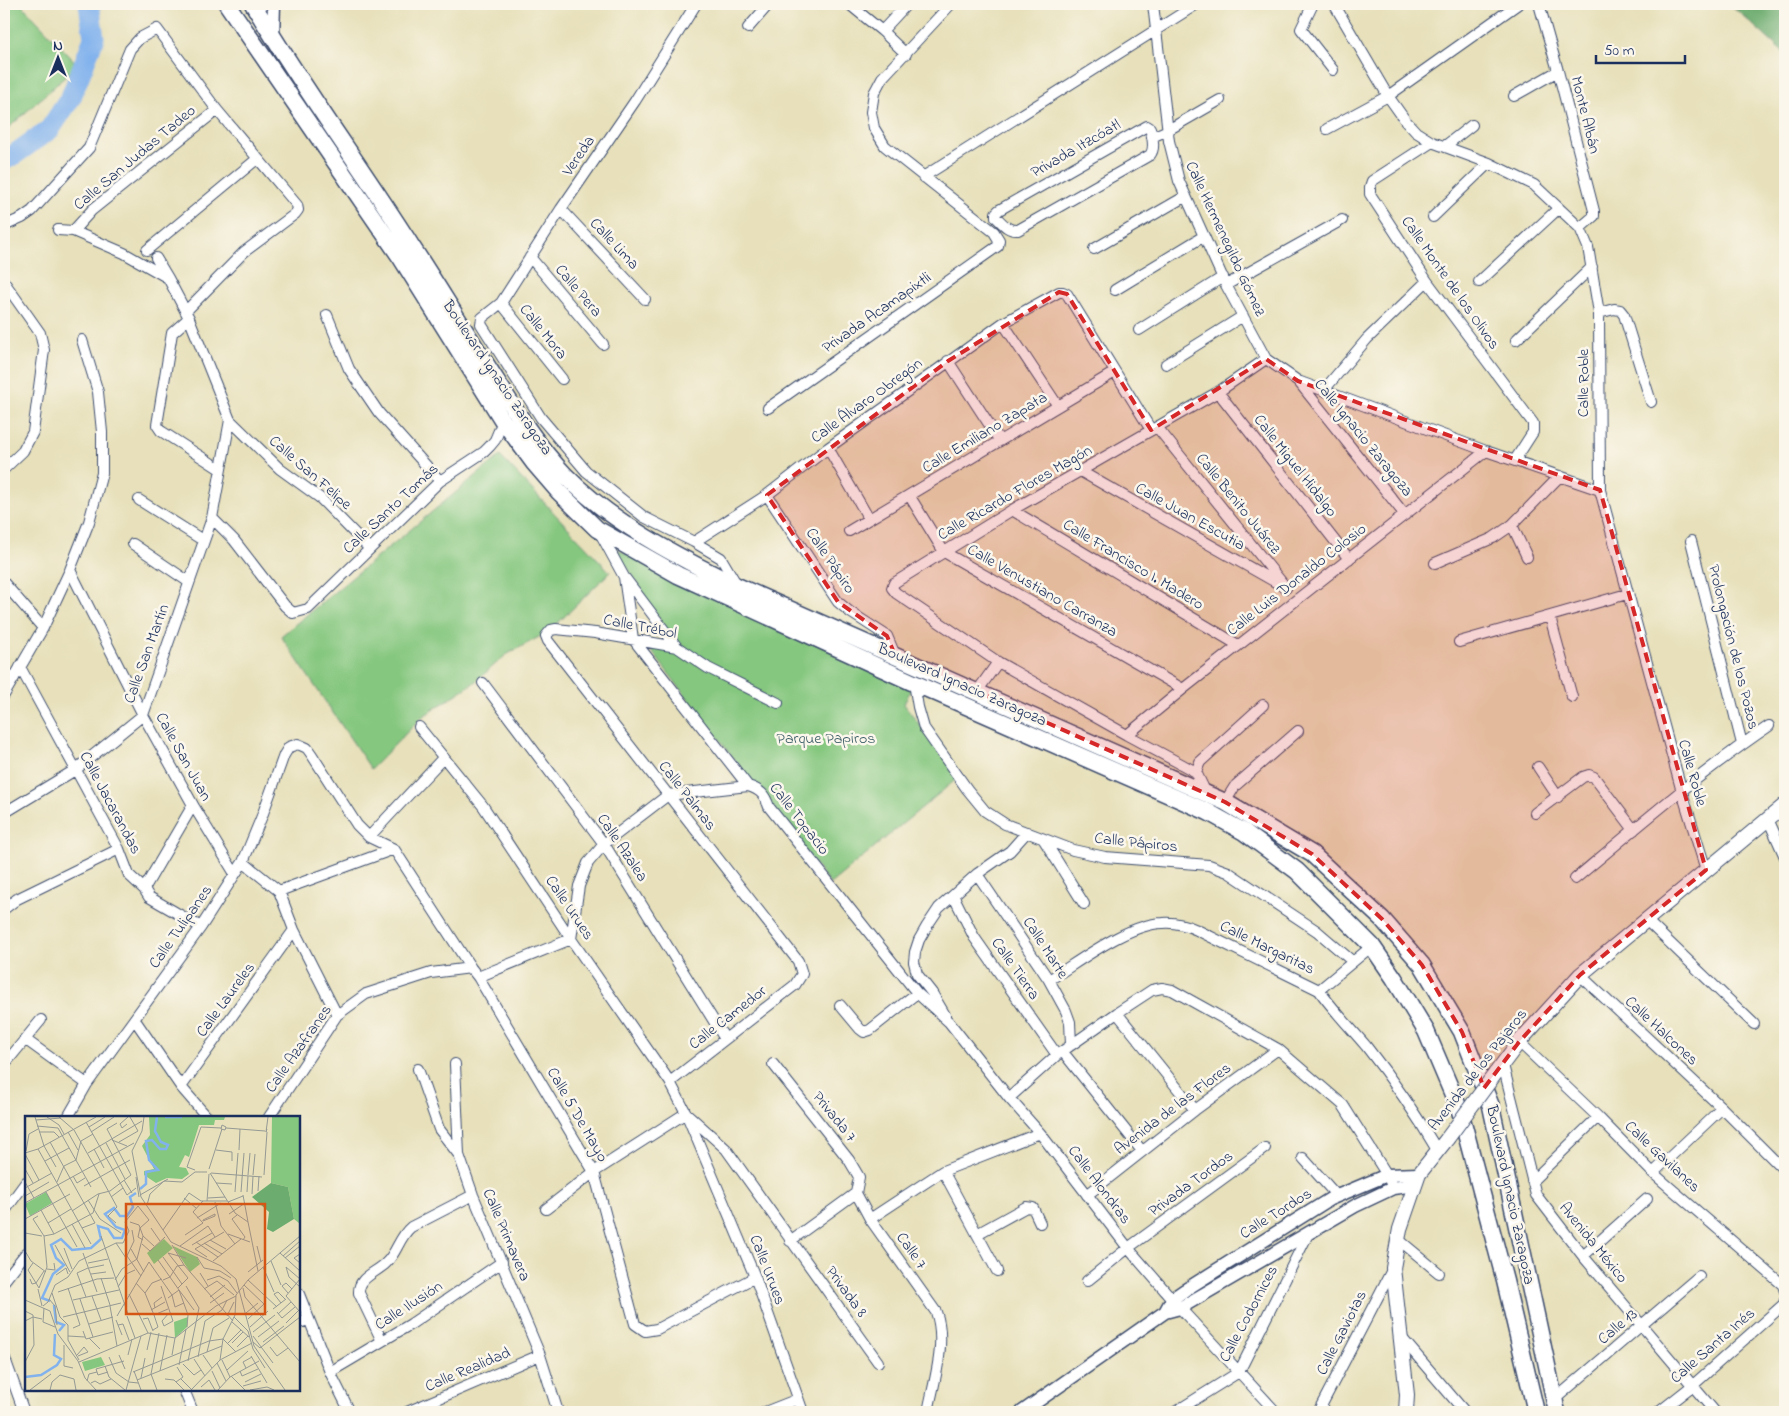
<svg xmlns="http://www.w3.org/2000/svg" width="1789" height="1416" font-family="'Indie Flower',sans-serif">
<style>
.green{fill:#85c77f;stroke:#507b6e}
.forest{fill:#6cac6e;stroke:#446e66}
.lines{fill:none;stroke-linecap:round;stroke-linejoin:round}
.river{stroke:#82b2ed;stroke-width:21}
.minor-casing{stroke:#3a4a6c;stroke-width:12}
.tertiary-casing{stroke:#3a4a6c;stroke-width:15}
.secondary-casing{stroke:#3a4a6c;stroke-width:16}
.primary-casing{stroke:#3a4a6c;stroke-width:19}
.minor{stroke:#fff;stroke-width:10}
.tertiary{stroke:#fff;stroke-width:12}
.secondary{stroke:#fff;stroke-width:14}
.primary{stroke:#fff;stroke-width:16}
.secondary-bridge-casing{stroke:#3a4a6c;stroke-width:16;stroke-linecap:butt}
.secondary-bridge{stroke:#fff;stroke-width:14}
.marked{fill:#d62828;fill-opacity:0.2;stroke:#d62828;stroke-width:4;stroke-dasharray:10 6;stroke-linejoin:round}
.labels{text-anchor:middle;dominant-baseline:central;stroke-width:5;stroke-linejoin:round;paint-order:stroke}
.street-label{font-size:16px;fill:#1b2f5e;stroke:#fbf7ec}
.park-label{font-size:16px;fill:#3b5d68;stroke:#fbf7ec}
.inset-river{fill:none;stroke:#82b2ed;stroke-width:2.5}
.inset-road{fill:none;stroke:#959995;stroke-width:1}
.view{fill:#d45514;fill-opacity:0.15;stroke:#d45514;stroke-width:2.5}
.inset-edge{fill:none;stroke:#1b2f5e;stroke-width:2.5}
</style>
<rect width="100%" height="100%" fill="#fbf7ec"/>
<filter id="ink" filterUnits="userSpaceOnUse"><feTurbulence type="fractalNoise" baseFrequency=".02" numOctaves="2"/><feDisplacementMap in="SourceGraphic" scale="10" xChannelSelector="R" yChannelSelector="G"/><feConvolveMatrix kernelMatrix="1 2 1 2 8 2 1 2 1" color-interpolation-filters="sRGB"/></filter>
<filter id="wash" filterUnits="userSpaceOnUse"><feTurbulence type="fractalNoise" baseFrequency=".0096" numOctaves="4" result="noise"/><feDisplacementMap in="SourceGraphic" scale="20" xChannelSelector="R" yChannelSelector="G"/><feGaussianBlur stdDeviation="1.12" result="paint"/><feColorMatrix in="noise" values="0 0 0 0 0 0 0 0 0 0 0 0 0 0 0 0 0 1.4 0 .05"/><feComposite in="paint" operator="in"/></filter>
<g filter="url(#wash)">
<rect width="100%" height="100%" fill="#e7e0ba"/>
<path class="green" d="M4,4H21L78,65L4,132Z
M500,456L610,572L560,621L539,637L506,655L475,682L422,717L371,769L281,636Z
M616,549L914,683L904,704L959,777L830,884L643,640L676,646Z"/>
<path class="forest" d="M1730,4H1785V54Z"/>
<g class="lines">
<path class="river" d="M4,160L15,154L50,129L71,97L94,38L89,4"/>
</g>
</g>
<g filter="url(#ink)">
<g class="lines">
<defs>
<path id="minor" d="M696,4L635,101L561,209L501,303L482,318L481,324L541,418L586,471L644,517L694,542L721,558L737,585
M849,4L882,31L906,54
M1153,4L1169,141L1179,181L1226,285L1266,359L1298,381L1486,451L1600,490
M1313,4L1301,29L1333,70
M1334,4L1388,96L1405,120L1416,132L1432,142L1489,163L1534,185L1580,228L1588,247L1599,313L1600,490L1682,792L1706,870
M1539,4L1558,71L1594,211V216L1580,228
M748,28L769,4
M882,31L907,4
M1514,96L1558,71
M1147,126L1150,128C1152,136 1156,148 1150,155L1018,230C1008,231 1003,224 996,217V213L999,210Z
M1327,129L1388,96L1518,4
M1152,137L1168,130L1220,100
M1432,142L1372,181L1370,187V194L1427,281L1533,423V432L1515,460
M1445,146L1472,125
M923,177L1197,4
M561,209L645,299
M1433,217L1489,163
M4,226L22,218L32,211L89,148L130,49L140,38L157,29L217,110L297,205L298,210L295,214L244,252L186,311
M58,230L73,231L124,253L168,278L189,318L230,420L280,469L320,498L369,548
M73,231L92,210L217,110
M1094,249L1186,196
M147,250L257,159
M530,257L603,344
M156,258L168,278
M4,282L40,333L44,350L33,432L23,451L4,469
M1479,282L1559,208
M1226,285L1342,220
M1115,290L1204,236
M501,303L562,379
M1599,313L1614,309L1620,310L1624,315L1651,402
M327,315L349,369L379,413L440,481
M189,318L172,333L157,425L161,431L220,469
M1003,323L1058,406
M1139,330L1223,277
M1516,340L1592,267
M948,361L1000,441
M1166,364L1243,316
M1298,381L1405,515
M1324,390L1367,339L1427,281
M1218,392L1349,559
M768,408L998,246L999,240L994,232L885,146L874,128L871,112L874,93L882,78L951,4
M1157,427L1283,584
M828,448L869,519
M1080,471L1286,588
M767,495L838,602L850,612L887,636L895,655
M909,495L944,552L1183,689
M139,500L204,541
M1012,510L1238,645
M212,518L234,540L285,606L293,613L308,609L440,481L484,452L490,446L495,440L503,421
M1512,525L1527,557
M599,531L624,577L633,639L748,786C761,790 765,795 769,807L917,993L949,1022L1009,1098L1040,1133L1128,1248L1180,1308L1276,1412
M849,531L1115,372
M1691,541L1742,744
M694,542L767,495L828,448L1003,323L1059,292H1063L1067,294L1151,430
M133,544L189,582
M1435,563L1493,538L1512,525L1560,476
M70,570L143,715L193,805L235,874
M625,578L677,647
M4,583L43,628
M1550,617L1572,697
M1459,642L1627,594
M20,667L119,849L129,875L144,889L149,897L201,927
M483,683L604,844L725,1039
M914,683L918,707L924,728L967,789L985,811L1005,824L1073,850L1105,857L1209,865L1228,872L1317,931L1352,961
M976,693L998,662
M4,695L43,628L70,570L89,522L102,473V432L98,392L82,340
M419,727L483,806L571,939L670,1082L686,1113L755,1277L803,1412
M1127,735L1183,689L1486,451
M1538,767L1558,797
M1196,772L1200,762L1263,705
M1206,793L1196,772L1127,735L998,662L896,593L892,588L894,583L1012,510L1218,392L1266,359
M1225,802L1235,786L1298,731
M4,813L75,770L143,715L212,518L230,420
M1535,813L1583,777L1589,775L1594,777L1634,830
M1768,819L1785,857
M369,837L443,758
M1044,840L1084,904
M243,862L279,891L294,930L337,1015
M977,874L1049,980L1066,1011L1070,1022L1071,1045
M1575,879C1638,826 1701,772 1769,726
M144,889L193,805
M279,891L394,849
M954,897L974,937L1057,1055
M4,909L17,899L119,849
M1646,920L1754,1024
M1580,975L1722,1108L1785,1171
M478,977L571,939L579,886L588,863L604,844L668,795L748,786
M1049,980C1080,961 1127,924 1163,923C1175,922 1186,925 1197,930L1319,990C1333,1010 1350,1027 1366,1046C1392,1079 1416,1114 1437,1150
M1319,990L1372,946
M840,1005L860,1029L864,1032L870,1030L917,993
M1117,1013L1195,1110
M945,1015L932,993L917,974L914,962L915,952L919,940L927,926L939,908L977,874L1010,851L1027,832
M135,1020L181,1087L207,1117
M26,1040L87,1084
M1519,1042L1598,1117L1653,1173L1783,1285L1785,1291
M1063,1052L1142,1151
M455,1064L459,1155L473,1195L540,1355L558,1412
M773,1064L849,1160L859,1177L856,1193
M4,1065L41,1020
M1503,1065L1536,1195L1583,1256L1715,1412
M418,1069L439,1129L459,1155
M670,1082L795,985L802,974L798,961L548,641L546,636L551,630L556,629L595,633L677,647L708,668L778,703
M181,1087L294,930
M1009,1098L1057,1055L1117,1013L1152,990L1162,988L1172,990L1278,1049L1343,1105L1387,1175L1393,1188
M68,1117L87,1084L201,927L243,862L262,816L284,755L289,747L298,744L307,748L312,755L357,825L369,837L394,849L471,968L478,977L594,1172L635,1324L645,1331L657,1329L755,1277
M269,1117L337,1015L366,994L431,973L471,968
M1303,1158L1337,1196
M943,1171L997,1271
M1653,1173L1722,1108
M1532,1181L1598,1117
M856,1193L870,1219L936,1312C947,1342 934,1381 928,1412
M1087,1195L1195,1110L1278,1049
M546,1209L594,1172L686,1113L726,1149L878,1362
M4,1212L26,1182
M870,1219L943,1171L1040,1133
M977,1234L1026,1207L1033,1208L1040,1223
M1398,1239L1439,1273
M790,1241L856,1193
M1583,1256L1647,1199
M4,1281L26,1253
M1087,1281L1128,1248L1265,1148
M299,1294L330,1372L350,1412
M299,1323L309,1320
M1401,1337L1465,1412
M382,1341L359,1293C358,1277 376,1273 386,1263C397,1253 399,1237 411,1227L473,1195
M4,1356L24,1412
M330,1372L411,1324L502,1262
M184,1390L193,1412
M1554,1400L1699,1276
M407,1412L540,1355
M765,1412L798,1399
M1175,1412L1239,1372L1309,1232
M1318,1412L1393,1268
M1659,1412L1692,1386L1784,1304L1785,1300"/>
<path id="tertiary" d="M273,38L274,4
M1165,1312L1172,1299L1185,1290L1330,1199L1387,1175L1419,1174
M1022,1412L1165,1312L1180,1308L1355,1206L1393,1188L1415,1185"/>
<path id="secondary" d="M1495,1074L1519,1042L1580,975L1785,805
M1406,1412L1407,1395L1393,1268L1400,1229L1419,1174L1447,1139"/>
<path id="primary" d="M227,4L401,258L503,421L534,463L559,492L597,529L678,575L914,683L1208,812L1244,832L1297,871L1372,946L1394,978L1426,1031L1460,1111L1505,1281L1536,1412
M253,4C302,87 360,165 412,247C439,288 464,330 491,372C513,407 536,445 565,475C612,523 678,557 737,586L1225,802L1312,854L1382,919L1422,965L1462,1032L1491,1106L1557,1412"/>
</defs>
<use href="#minor" class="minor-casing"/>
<use href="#tertiary" class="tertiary-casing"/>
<use href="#secondary" class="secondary-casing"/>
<use href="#primary" class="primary-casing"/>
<use href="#minor" class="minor"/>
<use href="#tertiary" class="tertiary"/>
<use href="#secondary" class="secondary"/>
<use href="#primary" class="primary"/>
<defs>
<path id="secondary-bridge" d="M1447,1139L1495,1074"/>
</defs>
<use href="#secondary-bridge" class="secondary-bridge-casing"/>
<use href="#secondary-bridge" class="secondary-bridge"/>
</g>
</g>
<path class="marked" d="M1059,292L1067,294L1151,430L1266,359L1298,381L1600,490L1706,870L1580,975L1519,1042L1484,1088L1462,1032L1422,965L1382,919L1312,854L1225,802L895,655L887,636L838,602L767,495L948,361Z"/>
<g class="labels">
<g class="street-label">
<text transform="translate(1585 115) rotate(76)">Monte Albán</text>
<text transform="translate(1076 149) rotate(-30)">Privada Itzcóatl</text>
<text transform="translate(579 156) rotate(-56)">Vereda</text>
<text transform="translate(135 158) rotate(-40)">Calle San Judas Tadeo</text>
<text transform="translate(1225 239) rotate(65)">Calle Hermenegildo Gómez</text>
<text transform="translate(614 244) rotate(47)">Calle Lima</text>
<text transform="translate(1450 283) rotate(55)">Calle Monte de los Olivos</text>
<text transform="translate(578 291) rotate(50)">Calle Pera</text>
<text transform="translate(877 313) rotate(-35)">Privada Acamapixtli</text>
<text transform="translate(543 332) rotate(51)">Calle Mora</text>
<text transform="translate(497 378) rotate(56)">Boulevard Ignacio Zaragoza</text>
<text transform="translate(1584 383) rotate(-90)">Calle Roble</text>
<text transform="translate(867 401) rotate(-36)">Calle Álvaro Obregón</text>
<text transform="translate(985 433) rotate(-31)">Calle Emiliano Zapata</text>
<text transform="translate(1363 438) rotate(51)">Calle Ignacio Zaragoza</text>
<text transform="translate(1295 466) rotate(52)">Calle Miguel Hidalgo</text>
<text transform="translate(310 473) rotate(41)">Calle San Felipe</text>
<text transform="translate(1015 493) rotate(-30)">Calle Ricardo Flores Magón</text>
<text transform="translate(1238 504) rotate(51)">Calle Benito Juárez</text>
<text transform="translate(391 509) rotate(-43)">Calle Santo Tomás</text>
<text transform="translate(1190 517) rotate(29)">Calle Juan Escutia</text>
<text transform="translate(830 561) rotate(56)">Calle Pápiro</text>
<text transform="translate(1133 565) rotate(31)">Calle Francisco I. Madero</text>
<text transform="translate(1297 580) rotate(-38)">Calle Luis Donaldo Colosio</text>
<text transform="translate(1042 591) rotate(30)">Calle Venustiano Carranza</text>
<text transform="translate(640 627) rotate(11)">Calle Trébol</text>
<text transform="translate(1733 647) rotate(76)">Prolongación de los Pozos</text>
<text transform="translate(147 654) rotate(-70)">Calle San Martín</text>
<text transform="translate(962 685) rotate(24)">Boulevard Ignacio Zaragoza</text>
<text transform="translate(183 757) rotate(61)">Calle San Juan</text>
<text transform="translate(1692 773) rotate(74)">Calle Roble</text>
<text transform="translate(687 796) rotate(52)">Calle Palmas</text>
<text transform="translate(110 803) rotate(62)">Calle Jacarandas</text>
<text transform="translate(799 819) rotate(52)">Calle Topacio</text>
<text transform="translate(1136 843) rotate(6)">Calle Pápiros</text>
<text transform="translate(622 848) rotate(56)">Calle Azalea</text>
<text transform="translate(569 908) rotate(56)">Calle Urues</text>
<text transform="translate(181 927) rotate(-55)">Calle Tulipanes</text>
<text transform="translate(1045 948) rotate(57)">Calle Marte</text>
<text transform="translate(1267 948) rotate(26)">Calle Margaritas</text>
<text transform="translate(1015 969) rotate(55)">Calle Tierra</text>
<text transform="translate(226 1000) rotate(-54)">Calle Laureles</text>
<text transform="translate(728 1018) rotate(-38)">Calle Camedor</text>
<text transform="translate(1661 1031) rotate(43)">Calle Halcones</text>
<text transform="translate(299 1049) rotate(-55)">Calle Azafranes</text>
<text transform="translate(1478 1070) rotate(-52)">Avenida de los Pajaros</text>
<text transform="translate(1173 1109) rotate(-37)">Avenida de las Flores</text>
<text transform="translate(577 1115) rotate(60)">Calle 5 De Mayo</text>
<text transform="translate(834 1117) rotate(51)">Privada 7</text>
<text transform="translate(1662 1157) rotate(43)">Calle Gavilanes</text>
<text transform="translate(1191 1184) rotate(-36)">Privada Tordos</text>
<text transform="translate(1099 1185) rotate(53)">Calle Alondras</text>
<text transform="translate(1510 1195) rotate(78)">Boulevard Ignacio Zaragoza</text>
<text transform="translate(1276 1214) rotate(-32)">Calle Tordos</text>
<text transform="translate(506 1235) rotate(67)">Calle Primavera</text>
<text transform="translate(1593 1243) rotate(51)">Avenida México</text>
<text transform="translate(911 1251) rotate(55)">Calle 7</text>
<text transform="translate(767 1270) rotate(69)">Calle Urues</text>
<text transform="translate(846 1292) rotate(54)">Privada 8</text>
<text transform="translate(409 1306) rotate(-33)">Calle Ilusión</text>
<text transform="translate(1249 1314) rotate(-62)">Calle Codornices</text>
<text transform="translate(1618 1327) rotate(-40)">Calle 13</text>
<text transform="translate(1342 1333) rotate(-63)">Calle Gaviotas</text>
<text transform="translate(1713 1346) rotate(-41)">Calle Santa Inés</text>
<text transform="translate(468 1370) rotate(-23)">Calle Realidad</text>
</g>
<g class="park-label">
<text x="826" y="739">Parque Papiros</text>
</g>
</g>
<g transform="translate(25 1116)">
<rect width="275" height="275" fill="#e7e0ba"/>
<path d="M124,1H200L199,4H190L189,9H174L164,41L160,39L154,51L161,52L164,58L157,63L142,62L131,67L119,59V55L129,53L117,30L125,19ZM247,1H275V108L269,103L263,71L246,67ZM21,76L27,87L5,100L0,88ZM139,123L148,132L129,148L122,137ZM148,130L172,141L175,148L165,156ZM163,201L162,211L150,222L149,206ZM76,241L80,249L60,255L57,246Z" fill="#85c77f"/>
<path d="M246,67L263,71L269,103L248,116L242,113L244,96L227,81Z" fill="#6cac6e"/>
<path class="inset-river" d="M140,1H157M115,73L121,68V56L133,54L124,44L121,25L127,24L135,33H141L143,29L136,26L130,15L132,1M25,185L17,182L28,158L39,149L31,142L26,129L36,123L47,134L66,132L76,123L73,110L83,113L89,122H97L100,114L91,111L80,98L89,92L95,100H102L108,91L105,81L111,77M29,189L31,206L39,209L34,215M0,261L16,259L32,249L36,243L29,239L30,218"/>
<path class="inset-road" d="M10,1L19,30L31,51M22,1L34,9L39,18M34,1L49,14L79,67L92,91L83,100L91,107M119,1L117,15L107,35L116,81L146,126L196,150L211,163L229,230L260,274M11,4L36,2M61,6L102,79L111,72M102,8L97,12L95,8L103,1M197,9L201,11L200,14L196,13ZM12,10L33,12L66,71M64,11L80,1M201,12L240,15M242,13L241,16L243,1M14,16H29L34,21M43,16L53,34M66,16L89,1M87,24L102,30M25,26L70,107L57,112M94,26L113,15L105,1M81,27L100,63M13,33L66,128M69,33L79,52M191,34L207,36V45M214,34L215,13M1,35L4,18L13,13M0,37L13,33L71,1M63,37L117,5M0,38L14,64M20,45L44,32M0,53L8,67M184,53L197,13M170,54L162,51L176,11L196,12M185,57L210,97L223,106L233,155M186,57L237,61M223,59L225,37M228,59L230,38M239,59L242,16M48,60L52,67L60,62M111,61L114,81M99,64L107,77M0,66L9,82M32,66L39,50L51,44L56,25L68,18M191,67L207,68M59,70L105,44M0,72L27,57M233,75L234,60M21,76L52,131M210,76L213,37M216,76L219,37M222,76L223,60M227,78L228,60M115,79L143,63M218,79L223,106M0,80L24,66M86,81L98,72M159,82L171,92M183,82L200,81M63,84L75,103L96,117M182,85L184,58M190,86L196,110L210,128M203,86L218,80M0,87L109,27M122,89L125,78L139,65L157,66L170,56H182M16,94L29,118M47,95L73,78L85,75L106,59L82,13L92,7M190,98V100L178,105V104ZM204,98L220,87M212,99L207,103L220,121L218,124M13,100L8,103L19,120L22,151L14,172M172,102L196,87M0,103L45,78M100,106L113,90L124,104L115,112M105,106L114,109L118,120L129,130M23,107L46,93M47,108L60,132M115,112L113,121L118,124M126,112L135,125M138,114L164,77L176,85H202M0,117L17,120M203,118L225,126M160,119L178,107L168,96L178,85M19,120L29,118L68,97L74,78M76,120L103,198M185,124L201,133M171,126L193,141M91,127L101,142L109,125L107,114M179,127L197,138M117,128L125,135L140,121M30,129L45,156M147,129L159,149L208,205M167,129L187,117M155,130L183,110L190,121M232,130L236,146M39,132L47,153M106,133L119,156M0,135L6,145L21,156M58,137L72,176M143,137L163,162L153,172M143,137L161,142M255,137L275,155M275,138L269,142L275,147M102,140L116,160M258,140L275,125M138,141L157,168M172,141L179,152L195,155L206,162M182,141L170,133L199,116M260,142L275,130M133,144L154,174L163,199L162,211M188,145L216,123M246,145L256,169M8,147L3,154L14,172M63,147L83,143M238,151L249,176M261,151L264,161L275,171M261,151L275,163M64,152L79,149M22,153L30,154L29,147M223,156L238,144M175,157L183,170M66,158L81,156M31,159L41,152L43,158M76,162L85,189M5,163L7,168L11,167L19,155M275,163L261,180L275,196M90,164L97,153L112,143L118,120M138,164L145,161L152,150L159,149M182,164L194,160L203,165L212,177M223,164L252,191M111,167L120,177L129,199L133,211L128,214M219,169L239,188L223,203M136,170L148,205L139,210M161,170L174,192L163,245M93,171L101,158L110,154M43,172L55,209L48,212M218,172L220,181L275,246M13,173L17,190M179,173L192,165L209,179M33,176L72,163L89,162M27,177L35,201L43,209V224L54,244M120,177L127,167L137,163M263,177L257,170L261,167L267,173M104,178L123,217M67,180L76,204M61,181L52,157L63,152M185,181L200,169M143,182L154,174L169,194M24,183L30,190L32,209M55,183L68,221M0,184L25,195L33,218L53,245L60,262L71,274M48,184L94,174M185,187L199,177M256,187L249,178L253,176L260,183M18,190L23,186L30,169L43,161L54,145L91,127H98L104,115L100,106M85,190L92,230M19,192L18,206L30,211M130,192L129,187L137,181M248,193L261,183M126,194L140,186M0,195L8,199L9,229L0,246M252,196L257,202L270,191M221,197L233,187M253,198L266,186M129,199L143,193M92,200L124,146L147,179L150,191L159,187M102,200L110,222M202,200L209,186M38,201L96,187M209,201L223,215M118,203L123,202L128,215M91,204L97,219M0,205L8,201L17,203M207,206L224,221M261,207L274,194M64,208L88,201M93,209L98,208L104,224M139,210L137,205L144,197M225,211L243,195M58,215L61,223L88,216M223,215L228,233L240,252M228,216L250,199M43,220L60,221M228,220L248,247M233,221L254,205M64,222L75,233M150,222L191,190L211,180M228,226L235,232L275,201M238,226L259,210M207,227L218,216M202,228L216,214M39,229V250L48,252M212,231L223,220M245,231L252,240L263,232M122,234L126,216M182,236L188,212L204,202M52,239L59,231L63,236L53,240M94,239L100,253M103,239L107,223M147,239L150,222M178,239L187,252M226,240L242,267M84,241L91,257L104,266L113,267M173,241L180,205L197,194L202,184M169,243L180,260M195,244L227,227M197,244L205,261M54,246L123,217L150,222M192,247L201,265M158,248L169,259L176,254M154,249L161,213M80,250L84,261L100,274M221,252L218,246L227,241M202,254L223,235M109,255L116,274M135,255L142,219M187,255L195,272M215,255L217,260L233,253M83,256L73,259L71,253L99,245M108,256L184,225L198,223L211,236M206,260L220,274M116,262L120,242M140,263L149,264L159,274M156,263L167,274M112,264L197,230M62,265L64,258L72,256M151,266L158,261L152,251M220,266L236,258M66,267L70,265L75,268L86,263M218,270L236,265M176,271L184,264L190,274M5,274L26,258M25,274L27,266L35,259L49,263L51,274M101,274L116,220M132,274L126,258L134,217M166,274L195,244L198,223L210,199L211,179L223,164L275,120M193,274L205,261L234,245M225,274L242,271L249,274"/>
<path class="view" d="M101,88H240V198H101Z"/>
<rect width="275" height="275" class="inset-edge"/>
</g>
<rect width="1789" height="1416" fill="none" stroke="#fbf7ec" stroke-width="20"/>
<g transform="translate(58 58)" stroke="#fbf7ec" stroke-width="4" paint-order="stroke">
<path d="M0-4L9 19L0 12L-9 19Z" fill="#1b2f5e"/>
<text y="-8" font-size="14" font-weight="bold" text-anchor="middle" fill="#1b2f5e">N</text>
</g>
<path d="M1596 55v8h89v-8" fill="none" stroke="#1b2f5e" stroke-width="2.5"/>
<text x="1604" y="55" font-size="15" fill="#1b2f5e" stroke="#fbf7ec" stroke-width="4" paint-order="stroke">50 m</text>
</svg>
